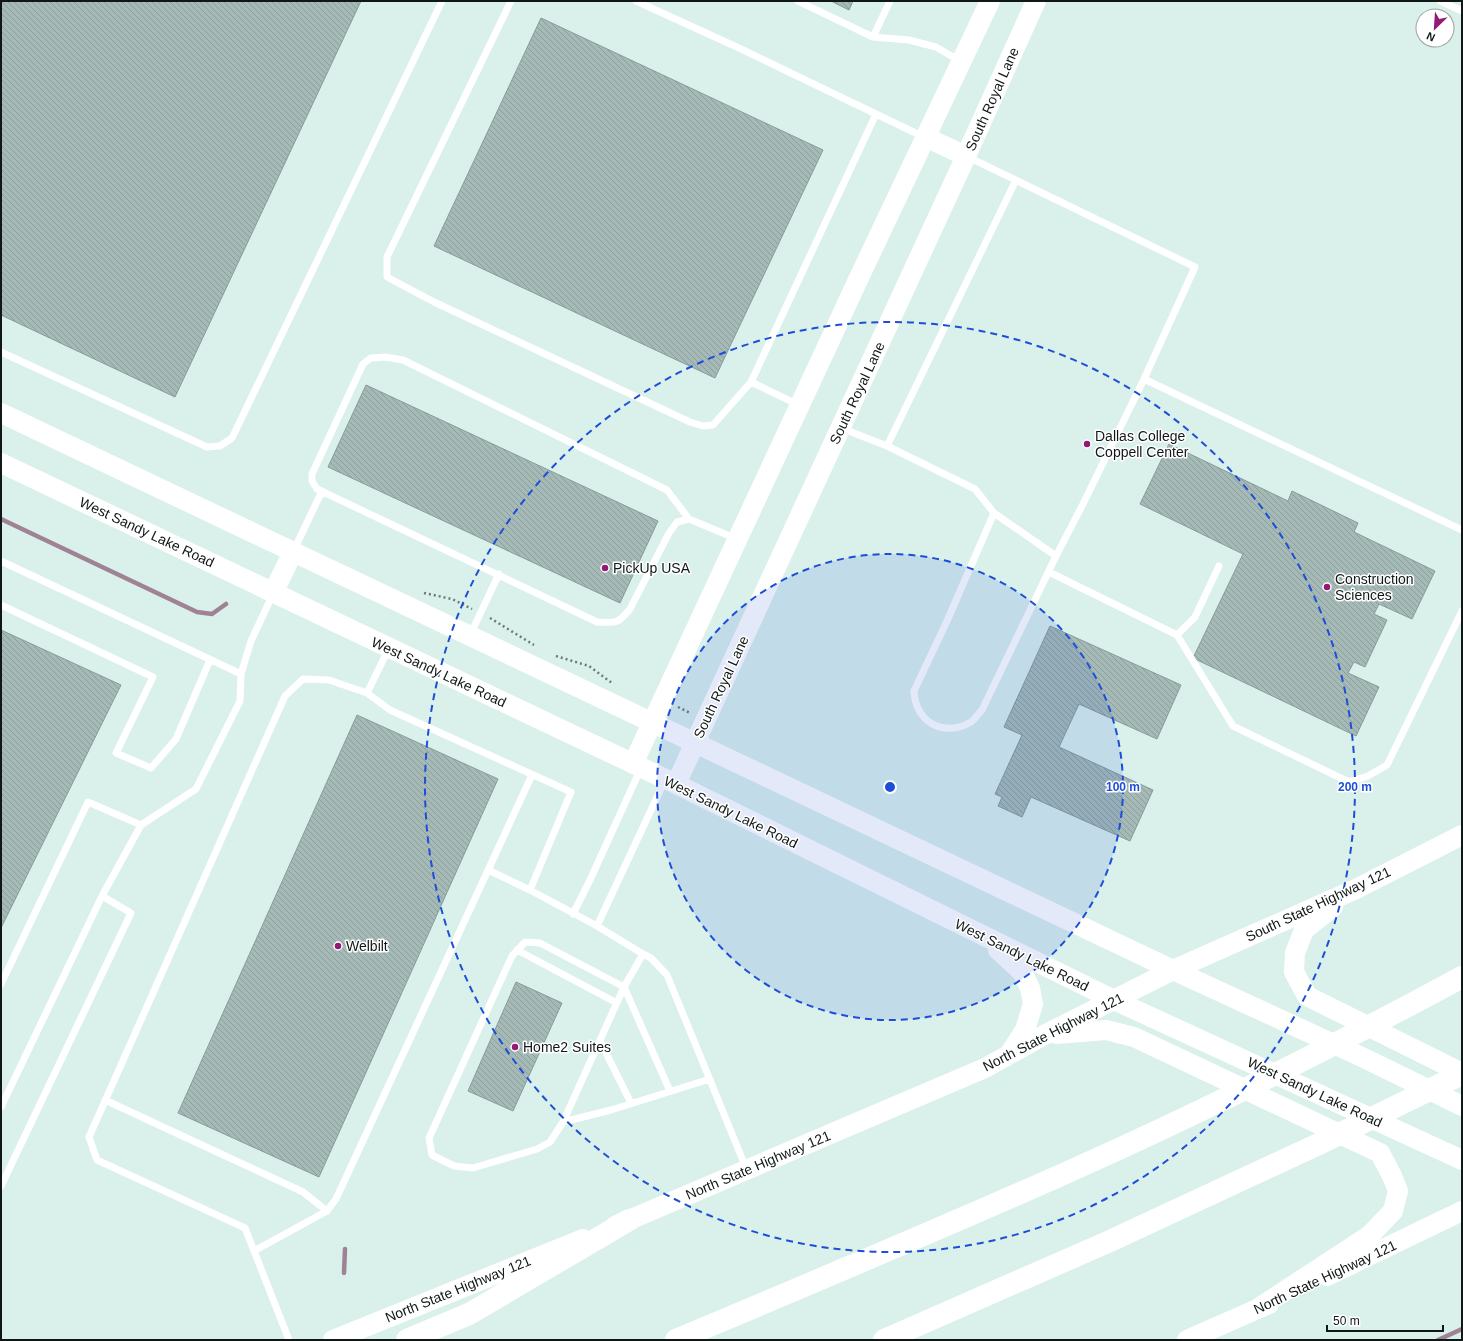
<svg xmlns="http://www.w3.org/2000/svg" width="1463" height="1341" font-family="Helvetica,sans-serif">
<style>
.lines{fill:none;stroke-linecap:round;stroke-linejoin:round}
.stream{stroke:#a08295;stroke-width:4.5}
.building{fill:url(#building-back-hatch);stroke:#879c99}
.path{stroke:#6c7b78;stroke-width:2.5;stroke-dasharray:2 3;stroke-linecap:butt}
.service{stroke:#fff;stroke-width:7}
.secondary{stroke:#fff;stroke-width:20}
.motorway{stroke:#fff;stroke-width:22}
.ring{fill:none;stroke:#1d4ed8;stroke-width:2;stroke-dasharray:7 5}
.poi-dot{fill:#931976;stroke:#fff;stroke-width:1.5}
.labels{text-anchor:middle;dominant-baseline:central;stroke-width:3;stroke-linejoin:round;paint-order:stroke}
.street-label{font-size:14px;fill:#101817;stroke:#fff}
.poi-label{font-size:14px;fill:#101817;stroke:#fff;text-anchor:start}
.centre{fill:#1d4ed8;stroke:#fff;stroke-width:2}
.ring-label{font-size:12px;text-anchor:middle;font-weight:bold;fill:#1d4ed8;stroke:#fff;stroke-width:3;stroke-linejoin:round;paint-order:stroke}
</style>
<defs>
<pattern id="building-back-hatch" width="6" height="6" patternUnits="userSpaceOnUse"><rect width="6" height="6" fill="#a5bab6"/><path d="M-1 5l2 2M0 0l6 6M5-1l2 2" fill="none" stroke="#8d9f9c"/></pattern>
</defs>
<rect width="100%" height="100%" fill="#d9f0eb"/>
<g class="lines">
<path class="stream" d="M1,519L197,612L212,614L226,604
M344,1273L345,1249
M1438,1340L1462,1329"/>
</g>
<path class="building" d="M1,1H361L175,397L1,315Z
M831,1H853L849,10Z
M541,18L823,150L715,378L434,246Z
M366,385L658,521L620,603L328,467Z
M1169,444L1288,501L1292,491L1358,523L1354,532L1435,571L1412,619L1379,604L1374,614L1387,620L1365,667L1354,662L1348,673L1379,687L1356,736L1193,658L1243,554L1140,504Z
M1050,626L1181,685L1157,739L1079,704L1059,747L1153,790L1130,841L1031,797L1022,817L998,806L1002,797L995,794L1022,735L1004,727Z
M1,630L121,685L1,928Z
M357,715L498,779L319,1177L178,1113Z
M516,982L562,1003L513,1111L468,1091Z"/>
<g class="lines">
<path class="path" d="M424,593L452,599L472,609
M490,618L534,645
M556,656L589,666L612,683
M678,707L690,713"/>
<path class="service" d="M511,1L387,257V277L434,302L690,422L703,426L713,425L751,382
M636,1L739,48L876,114
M798,1L873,37L890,1
M1440,1L1462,11
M873,37L909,40L936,47L960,61
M968,157L1195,267L1144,379L1083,504L1056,556L982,710C978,714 975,719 971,722C944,738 915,722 914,691L947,621L994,513
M1,352L207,447L220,446L232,438L442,1
M1144,379L1462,530
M799,405L751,382L876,114L924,137
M841,428L887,446L975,489L994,513L1056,556
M887,446L1016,180
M689,519L667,490L403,360L385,357L371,358L363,364L312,474V481L317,489L597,622C616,623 618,624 630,609L669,533L677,522L689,519L737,539
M294,550L322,491
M1,561L241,674
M1049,572L1177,635L1233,726L1349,782L1368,776L1387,765L1462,611
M1,605L153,677L116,753L151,768L176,739L210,660
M470,635L499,574
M1177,635L1195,617L1219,566
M367,693L390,710L571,792L530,890L597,926L643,954L651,958L667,975L746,1168
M488,870L530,890
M573,914L590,880L641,768
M597,926L665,780
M517,950L617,1003
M643,954L624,987L540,943L525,942L512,956L429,1138L432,1155L454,1166L473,1168L537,1149L550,1142L563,1122L611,1110L710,1079
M1,984L88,802L141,825
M624,987L670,1091
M600,1041L631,1103
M105,1100L303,1192L327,1211
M1,1107L102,896L141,825L196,789L240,701L241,674L251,641L273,594
M563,1122L624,987
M1,1186L131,913L102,896
M254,1251L327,1211L336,1199L532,775
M289,1340L245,1228L97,1160L89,1137L285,696L303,679L329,680L367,693L389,648"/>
<path class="secondary" d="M925,137L966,156
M1,413L1173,970L1364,1058L1462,1106
M1,463L676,784L1114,1000L1462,1160
M273,593L293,552
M633,764L857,282L990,1
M676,784L966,156L1036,1
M1333,907L1304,930L1295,953L1294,972L1307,996L1462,1073
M998,950L1022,972L1030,988L1033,1004L1025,1030L1010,1053
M1056,1034L1106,1030L1134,1037L1380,1153L1392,1176L1398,1191L1393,1211L1370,1235L1257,1309
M615,1226L985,1068L1046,1034L1173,970L1356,889L1462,835
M1327,1276L1462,1211
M333,1340L583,1239
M1187,1340L1269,1304"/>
<path class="motorway" d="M407,1340L469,1314L629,1220
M676,1340C807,1285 938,1230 1068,1172C1202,1112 1333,1047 1462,977
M884,1340L1110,1241L1323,1142L1462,1074"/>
</g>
<circle cx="890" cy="787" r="233" fill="#1d4ed8" fill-opacity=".12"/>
<g class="ring">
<circle cx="890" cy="787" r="233"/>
<circle cx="890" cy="787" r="465"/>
</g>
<g class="poi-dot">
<circle cx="1087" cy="444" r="4"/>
<circle cx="605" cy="568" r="4"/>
<circle cx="1327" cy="587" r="4"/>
<circle cx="338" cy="946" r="4"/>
<circle cx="515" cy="1047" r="4"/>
</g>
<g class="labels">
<g class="street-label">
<text transform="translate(992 99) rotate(-66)">South Royal Lane</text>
<text transform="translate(857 393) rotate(-65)">South Royal Lane</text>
<text transform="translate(147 532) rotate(25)">West Sandy Lake Road</text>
<text transform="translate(439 672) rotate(25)">West Sandy Lake Road</text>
<text transform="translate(721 687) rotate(-65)">South Royal Lane</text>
<text transform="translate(731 812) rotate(26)">West Sandy Lake Road</text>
<text transform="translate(1318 904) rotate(-25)">South State Highway 121</text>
<text transform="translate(1022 955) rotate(26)">West Sandy Lake Road</text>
<text transform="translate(1053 1032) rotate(-27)">North State Highway 121</text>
<text transform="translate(1315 1092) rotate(25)">West Sandy Lake Road</text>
<text transform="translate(758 1165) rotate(-23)">North State Highway 121</text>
<text transform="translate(1325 1277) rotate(-25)">North State Highway 121</text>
<text transform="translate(458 1289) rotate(-22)">North State Highway 121</text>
</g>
<g class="poi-label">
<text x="1095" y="436">Dallas College<tspan x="1095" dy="16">Coppell Center</tspan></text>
<text x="613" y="568">PickUp USA</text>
<text x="1335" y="579">Construction<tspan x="1335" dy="16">Sciences</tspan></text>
<text x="346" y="946">Welbilt</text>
<text x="523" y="1047">Home2 Suites</text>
</g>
</g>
<circle cx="890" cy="787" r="6" class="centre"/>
<g class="ring-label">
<text x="1123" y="791">100 m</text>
<text x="1355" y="791">200 m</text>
</g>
<rect width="1463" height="1341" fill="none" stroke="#101817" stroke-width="4"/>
<g transform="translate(1435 28) rotate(205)"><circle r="19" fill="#ffffff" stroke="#9fa3a2"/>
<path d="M0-3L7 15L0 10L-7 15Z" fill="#931976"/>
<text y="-6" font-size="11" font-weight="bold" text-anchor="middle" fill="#101817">N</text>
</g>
<path d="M1327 1325v6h116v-6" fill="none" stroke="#101817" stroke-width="2"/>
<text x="1333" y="1325" font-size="12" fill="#101817" stroke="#ffffff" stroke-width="3" paint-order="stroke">50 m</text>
</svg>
